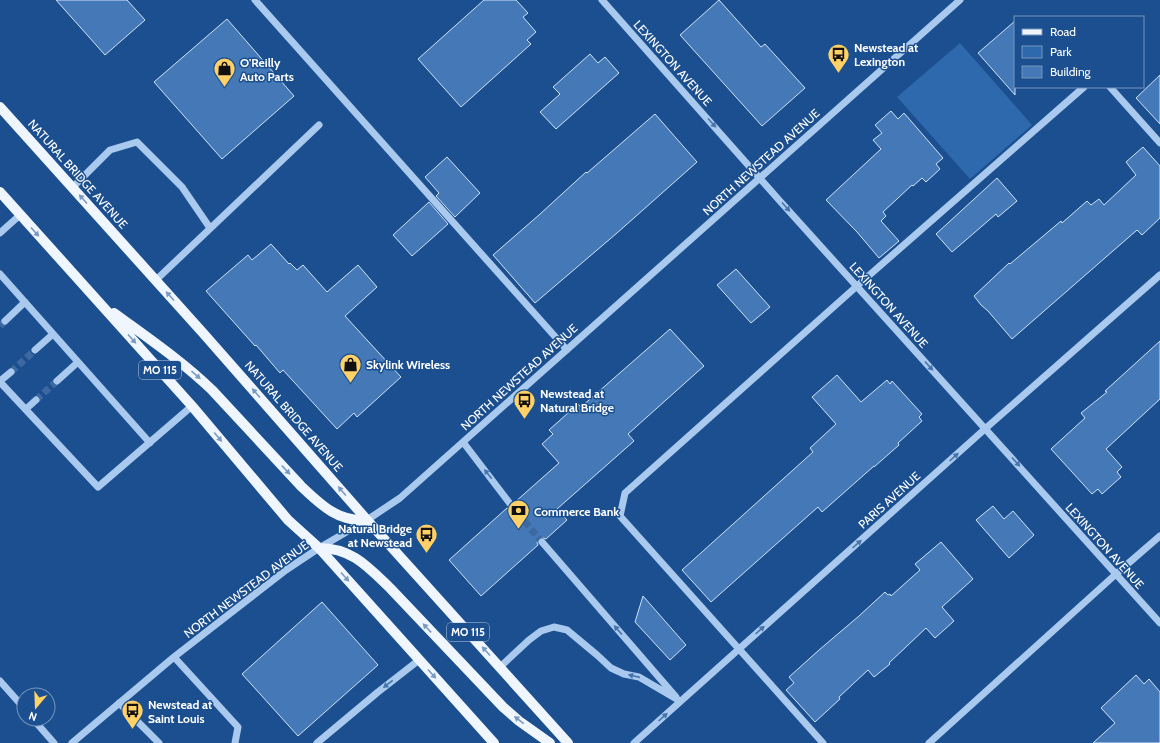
<svg xmlns="http://www.w3.org/2000/svg" width="1160" height="743" font-family="Cabin,sans-serif">
<style>
.green{fill:#2e69ad}
.building{fill:#4478b7;stroke:#cfe3fa}
.lines{fill:none;stroke-linecap:round;stroke-linejoin:round}
.minor-tunnel{stroke:#3d69a0;stroke-width:7;stroke-dasharray:7 3.5;stroke-linecap:butt}
.minor{stroke:#a9c9ee;stroke-width:7}
.major{stroke:#f0f6ff;stroke-width:10}
.oneway{fill:#4674ac}
.oneway2{fill:#7b9ac1}
.labels{text-anchor:middle;dominant-baseline:central;stroke-width:3;stroke-linejoin:round;paint-order:stroke}
.shield{fill:#1b4f8f;stroke:#bbcadd;stroke-width:1}
.shield-label{font-size:11px;font-weight:bold;fill:#fff}
.poi-label{font-size:12px;font-weight:bold;fill:#fff;stroke:#1b4f8f;text-anchor:start}
.street-label{font-size:12px;fill:#fff;stroke:#1b4f8f}
</style>
<rect width="100%" height="100%" fill="#1b4f8f"/>
<path class="green" d="M960,43L1032,125L970,179L897,97Z"/>
<path class="building" d="M56,0H127L145,20L105,55Z
M484,0H516L528,13L523,17L536,32L527,40L531,44L461,107L418,59Z
M719,0L761,47L765,44L805,88L762,126L680,35Z
M227,19L294,96L222,159L154,82Z
M1015,21V95L978,53Z
M590,54L598,63L605,57L619,73L556,129L540,112L560,94L553,87Z
M1160,75V124L1136,98Z
M891,111L898,119L904,113L943,158L936,164L940,169L926,182L922,178L913,186L912,185L883,212L886,216L881,221L899,241L879,258L857,232L826,200L881,149L873,140L882,133L875,125Z
M655,114L697,162L617,233L535,303L493,255L539,215L586,172L587,173Z
M1143,147L1160,166V218L1142,235L1137,230L1012,339L988,311L981,305L974,296L1009,263L1010,264L1061,221L1062,223L1087,201L1091,205L1099,199L1104,205L1136,175L1126,162Z
M447,157L480,193L455,217L436,196L439,193L425,177Z
M997,178L1017,201L998,217L996,214L952,252L936,234Z
M429,202L448,224L412,256L393,235Z
M271,244L289,264L290,263L297,270L303,265L327,292L358,265L377,287L345,316L401,377L357,417L354,413L337,429L283,370L280,373L256,345L255,346L206,291L248,255L252,260Z
M736,269L770,307L751,323L717,285Z
M670,329L704,366L628,434L634,441L557,509L567,520L546,539L541,537L538,539L537,543L538,545L481,596L449,560L507,508L511,510L514,509L516,505L515,502L559,463L542,444L553,434L549,430L578,404L581,407Z
M1160,341V399L1106,449L1122,467L1117,472L1121,477L1102,494L1098,489L1092,494L1051,449L1085,418L1081,413L1107,392L1105,391Z
M837,375L861,402L887,380L890,384L892,381L922,414L919,417L922,421L898,443L899,445L874,467V466L822,512L818,507L711,602L682,570L813,452L810,448L836,424L812,397Z
M993,506L1004,519L1013,511L1034,535L1009,558L976,520Z
M941,542L973,579L942,607L954,621L935,638L926,628L889,663L890,664L874,677L868,670L839,697L840,699L815,722L786,690L794,683L789,677L819,650L859,616L885,592L888,595L890,594L891,596L920,570L915,564Z
M643,596L686,645L670,660L635,622Z
M322,602L378,665L298,736L242,674Z
M1136,675L1144,684L1149,679L1160,692V743H1093L1115,723L1101,708Z"/>
<g class="lines">
<path class="minor-tunnel" d="M0,326L5,321
M11,372L35,350
M36,400L57,381
M511,505L542,542"/>
<path class="minor" d="M255,0L567,350
M602,0L779,200L1160,623
M1110,87L1160,143
M73,187L110,150L137,142L182,187L210,228
M0,233L20,215
M0,274L150,443
M156,280L319,125
M5,321L25,302
M35,350L53,334
M0,381L11,372
M57,381L78,362
M0,382L98,487L192,406
M26,409L36,400
M463,442L511,505
M542,542L676,697
M174,657L238,727L235,743
M500,667L529,640L541,631L554,627L567,630L597,655L611,668L624,674L639,677L680,701
M0,681L24,708
M119,703L159,743
M33,719L54,743
M72,743L174,657L286,570L319,548L367,520L400,498L960,0
M317,743L378,692L419,660
M634,743L986,428L1160,275
M823,743L620,516L625,493L857,286L1084,87
M929,743L1116,574L1160,536"/>
<path class="major" d="M0,107L203,333L367,520L568,743
M0,192L192,406L288,520L319,548L494,743
M114,313C148,338 182,361 212,390L301,486C321,505 338,522 367,520
M319,548C352,548 368,567 390,588L503,707L519,721L550,743"/>
</g>
<defs><path id="oneway-solid" d="M-6-.8H1V-3.2L6.5 0L1 3.2V.8H-6Z"/></defs>
<g class="oneway">
<use href="#oneway-solid" transform="translate(712 123) rotate(48)"/>
<use href="#oneway-solid" transform="translate(786 207) rotate(48)"/>
<use href="#oneway-solid" transform="translate(929 366) rotate(48)"/>
<use href="#oneway-solid" transform="translate(954 457) rotate(-42)"/>
<use href="#oneway-solid" transform="translate(1016 462) rotate(48)"/>
<use href="#oneway-solid" transform="translate(488 474) rotate(-128)"/>
<use href="#oneway-solid" transform="translate(857 544) rotate(-42)"/>
<use href="#oneway-solid" transform="translate(618 630) rotate(-131)"/>
<use href="#oneway-solid" transform="translate(760 630) rotate(-42)"/>
<use href="#oneway-solid" transform="translate(634 676) rotate(-167)"/>
<use href="#oneway-solid" transform="translate(388 684) rotate(142)"/>
<use href="#oneway-solid" transform="translate(663 717) rotate(-42)"/>
</g>
<g class="oneway2">
<use href="#oneway-solid" transform="translate(83 199) rotate(-132)"/>
<use href="#oneway-solid" transform="translate(35 232) rotate(48)"/>
<use href="#oneway-solid" transform="translate(170 296) rotate(-132)"/>
<use href="#oneway-solid" transform="translate(132 339) rotate(48)"/>
<use href="#oneway-solid" transform="translate(196 375) rotate(41)"/>
<use href="#oneway-solid" transform="translate(256 393) rotate(-131)"/>
<use href="#oneway-solid" transform="translate(218 437) rotate(50)"/>
<use href="#oneway-solid" transform="translate(286 470) rotate(47)"/>
<use href="#oneway-solid" transform="translate(342 491) rotate(-131)"/>
<use href="#oneway-solid" transform="translate(345 577) rotate(48)"/>
<use href="#oneway-solid" transform="translate(427 628) rotate(-133)"/>
<use href="#oneway-solid" transform="translate(486 651) rotate(-132)"/>
<use href="#oneway-solid" transform="translate(432 674) rotate(48)"/>
<use href="#oneway-solid" transform="translate(519 720) rotate(-142)"/>
</g>
<defs>
<symbol id="bus-pin" viewBox="-11 -11 22 30"><path d="M0 17L-7.5 6A9.5 9.5 0 1 1 7.5 6Z" fill="#ffd166" stroke="#1b4f8f"/><path d="M-5-6H5V4H4V6H2V4H-2V6H-4V4H-5ZM-3.5-4V0h7V-4ZM-3.5 1.2v1.5H-2V1.2ZM2 1.2v1.5H3.5V1.2Z" fill="#111"/></symbol>
<symbol id="shop-pin" viewBox="-11 -11 22 30"><path d="M0 17L-7.5 6A9.5 9.5 0 1 1 7.5 6Z" fill="#ffd166" stroke="#1b4f8f"/><path d="M-5-2.5h2.3a2.7 3.5 0 0 1 5.4 0H5L5.5 6h-11ZM-1.5-2.5h3a1.5 2.3 0 0 0-3 0Z" fill="#111"/></symbol>
<symbol id="bank-pin" viewBox="-11 -11 22 30"><path d="M0 17L-7.5 6A9.5 9.5 0 1 1 7.5 6Z" fill="#ffd166" stroke="#1b4f8f"/><path d="M-6-4H6V4H-6ZM0-2.3a2.3 2.3 0 1 0 0 4.6a2.3 2.3 0 1 0 0-4.6Z" fill="#111"/></symbol>
</defs>
<g fill-rule="evenodd">
<use href="#bus-pin" x="826" y="42" width="25" height="34"/>
<use href="#shop-pin" x="212" y="56" width="25" height="34"/>
<use href="#shop-pin" x="338" y="352" width="25" height="34"/>
<use href="#bus-pin" x="512" y="388" width="25" height="34"/>
<use href="#bank-pin" x="506" y="498" width="25" height="34"/>
<use href="#bus-pin" x="414" y="522" width="25" height="34"/>
<use href="#bus-pin" x="120" y="698" width="25" height="34"/>
</g>
<g class="labels">
<g class="shield">
<rect x="139" y="361" width="42" height="18" rx="3"/>
<rect x="447" y="623" width="42" height="18" rx="3"/>
</g>
<g class="shield-label">
<text x="160" y="370">MO 115</text>
<text x="468" y="632">MO 115</text>
</g>
<g class="poi-label">
<text x="854" y="47">Newstead at<tspan x="854" dy="14">Lexington</tspan></text>
<text x="240" y="62">O'Reilly<tspan x="240" dy="14">Auto Parts</tspan></text>
<text x="366" y="364">Skylink Wireless</text>
<text x="540" y="393">Newstead at<tspan x="540" dy="14">Natural Bridge</tspan></text>
<text x="534" y="511">Commerce Bank</text>
<text x="412" y="528" text-anchor="end">Natural Bridge<tspan x="412" dy="14">at Newstead</tspan></text>
<text x="148" y="704">Newstead at<tspan x="148" dy="14">Saint Louis</tspan></text>
</g>
<g class="street-label">
<text transform="translate(673 63) rotate(48)">LEXINGTON AVENUE</text>
<text transform="translate(761 162) rotate(-42)">NORTH NEWSTEAD AVENUE</text>
<text transform="translate(78 174) rotate(48)">NATURAL BRIDGE AVENUE</text>
<text transform="translate(889 305) rotate(48)">LEXINGTON AVENUE</text>
<text transform="translate(519 377) rotate(-42)">NORTH NEWSTEAD AVENUE</text>
<text transform="translate(294 416) rotate(49)">NATURAL BRIDGE AVENUE</text>
<text transform="translate(889 500) rotate(-42)">PARIS AVENUE</text>
<text transform="translate(1105 546) rotate(48)">LEXINGTON AVENUE</text>
<text transform="translate(246 589) rotate(-37)">NORTH NEWSTEAD AVENUE</text>
</g>
</g>
<rect x="1014" y="16" width="130" height="72" fill="#1b4f8f" stroke="#7695bc"/>
<rect x="1022" y="29" width="20" height="6" fill="#f0f6ff" stroke="#7695bc"/>
<text x="1050" y="36" font-size="12" fill="#ffffff">Road</text>
<rect x="1022" y="46" width="20" height="12" fill="#2e69ad" stroke="#7695bc"/>
<text x="1050" y="56" font-size="12" fill="#ffffff">Park</text>
<rect x="1022" y="66" width="20" height="12" fill="#4478b7" stroke="#7695bc"/>
<text x="1050" y="76" font-size="12" fill="#ffffff">Building</text>
<g transform="translate(36 707) rotate(199)"><circle r="19" fill="#1b4f8f" stroke="#7695bc"/>
<path d="M0-3L7 15L0 10L-7 15Z" fill="#ffd166"/>
<text y="-6" font-size="11" font-weight="bold" text-anchor="middle" fill="#ffffff">N</text>
</g>
</svg>
